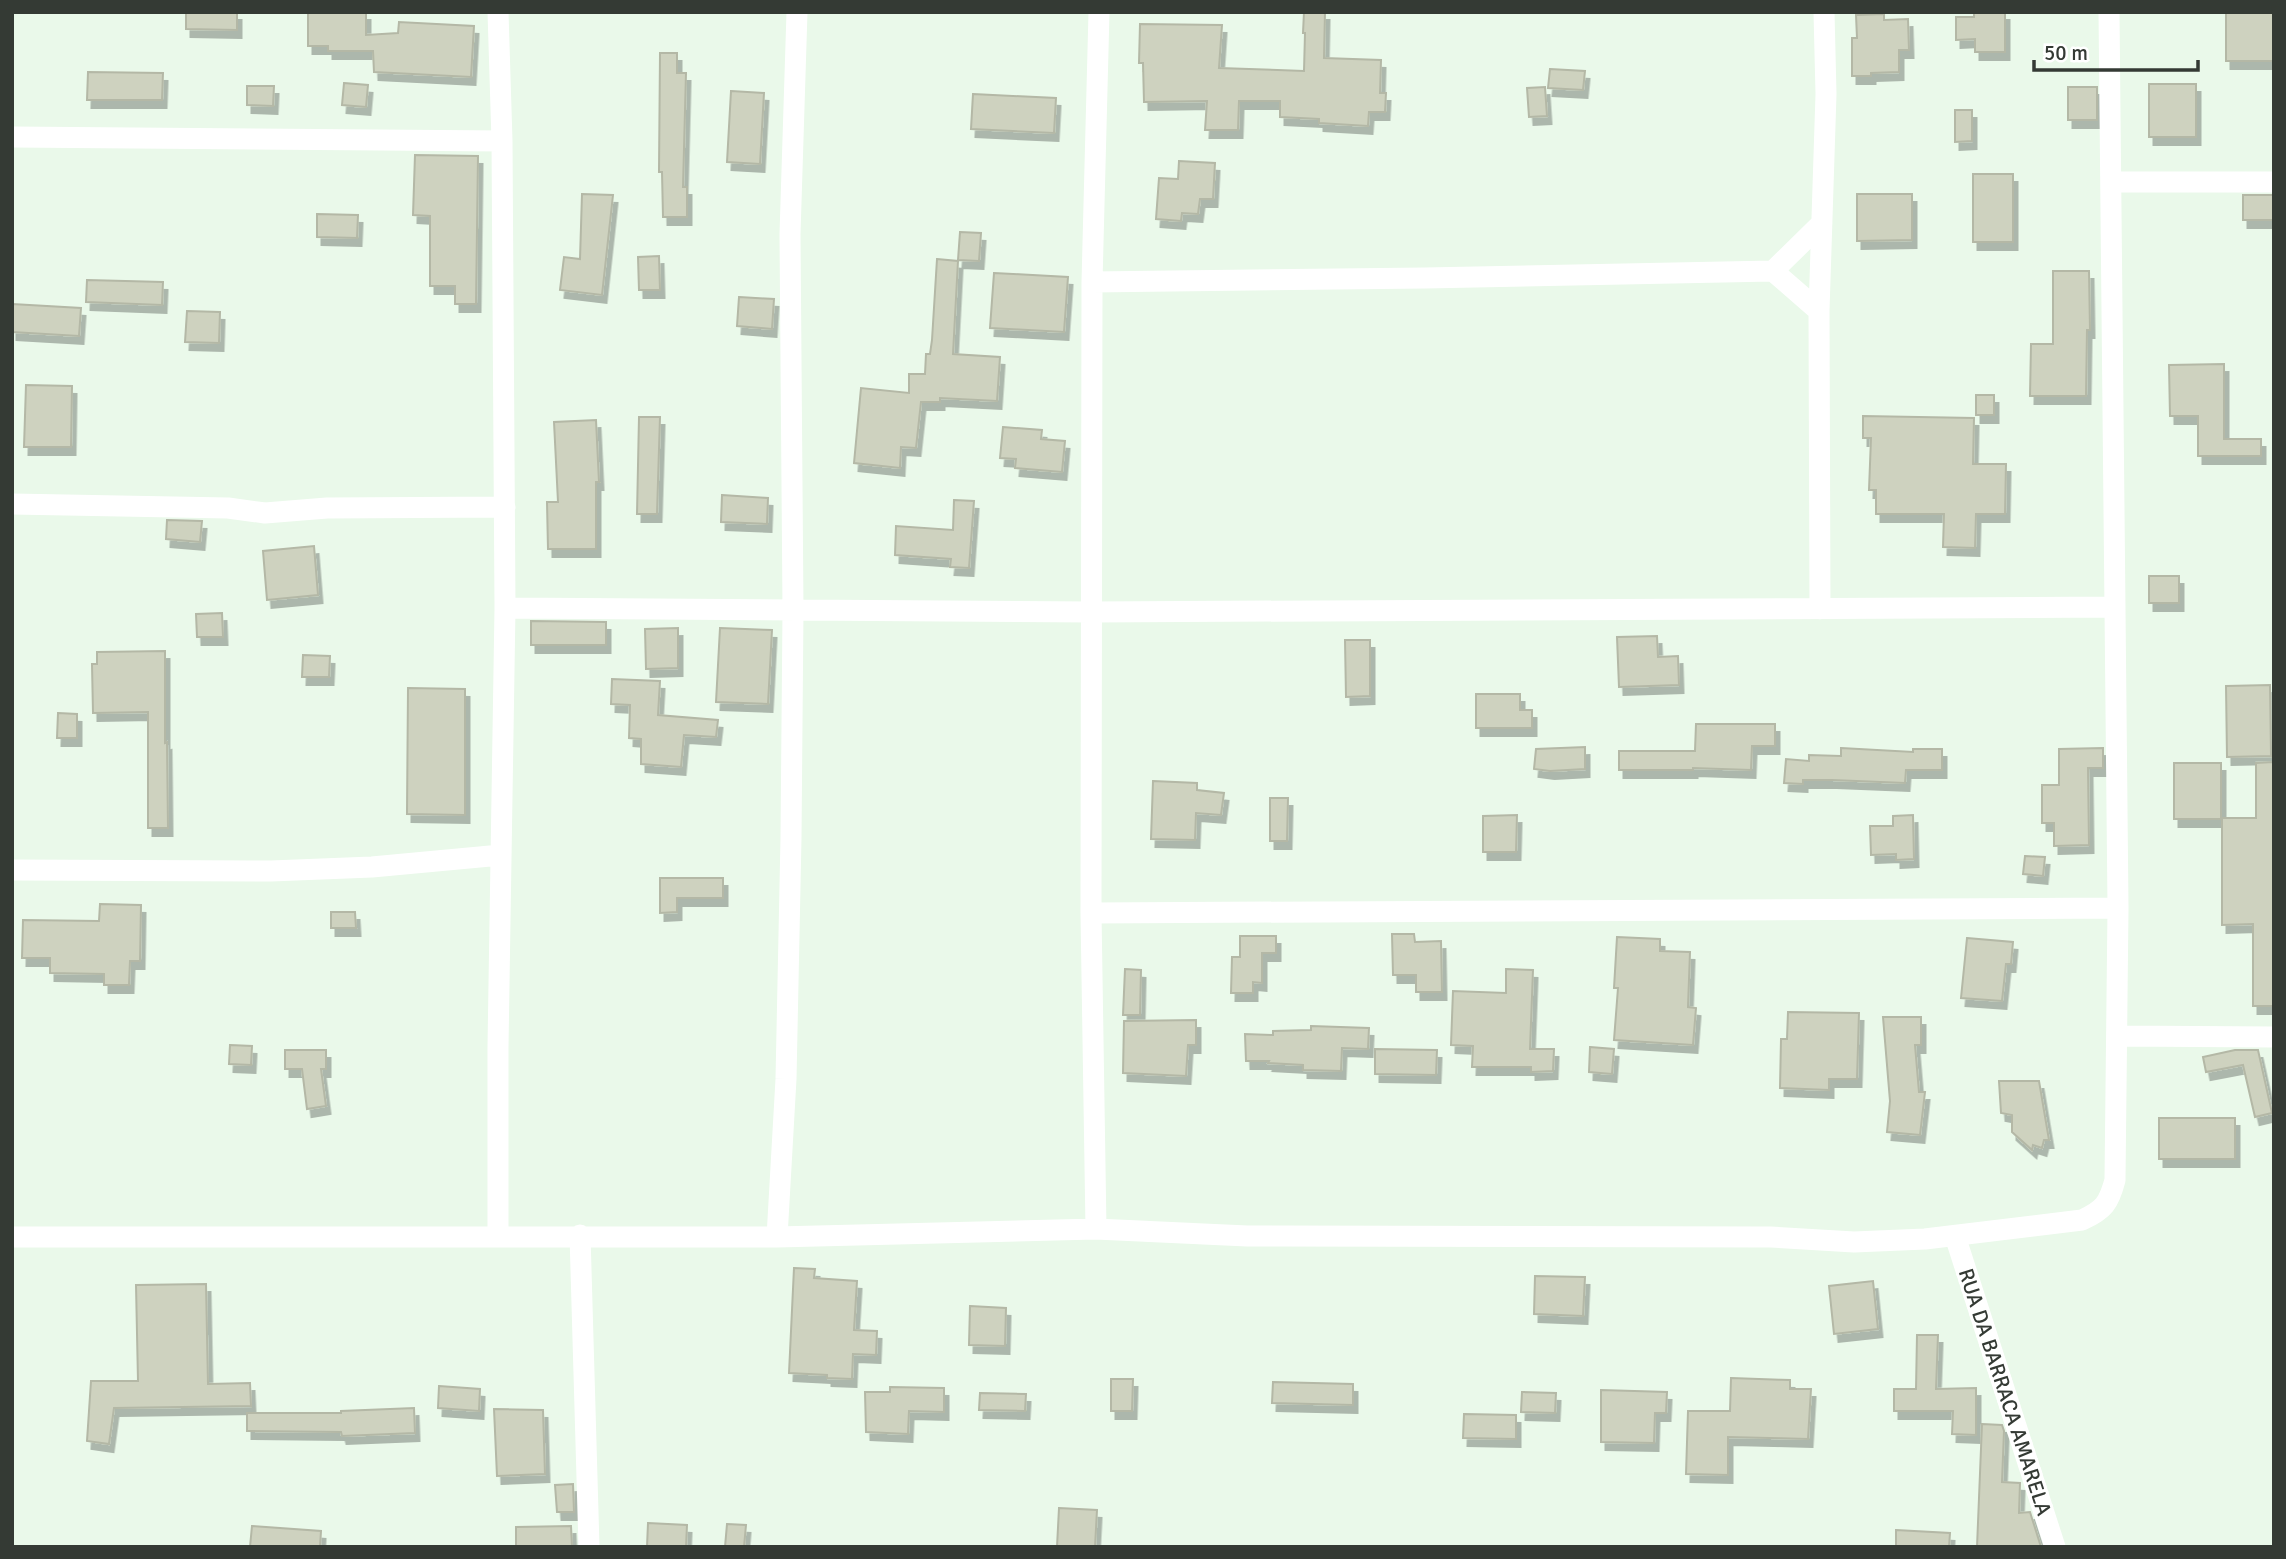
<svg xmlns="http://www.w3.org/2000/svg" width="2286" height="1559" font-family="Signika,sans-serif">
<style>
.building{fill:#ced2bf;stroke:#b4b8a6;stroke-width:2;filter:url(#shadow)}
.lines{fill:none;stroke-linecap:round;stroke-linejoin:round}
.minor{stroke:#fff;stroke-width:21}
.labels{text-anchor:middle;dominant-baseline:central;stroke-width:6;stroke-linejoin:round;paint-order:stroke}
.street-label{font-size:21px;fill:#343a34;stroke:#fff}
</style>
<defs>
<filter id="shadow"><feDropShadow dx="4.5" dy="8" stdDeviation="0" flood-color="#0004"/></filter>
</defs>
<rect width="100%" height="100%" fill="#eaf9ea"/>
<path class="building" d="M186,12H237V30L186,29Z
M366,12V35L398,33L399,22L474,26L471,77L374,72L373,51H328V46H308V13Z
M1304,12H1325L1324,58L1381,60L1380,93H1386L1385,112H1369L1368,126L1319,123V119L1280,117V101H1239L1238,130H1205L1207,101L1144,102L1143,63H1139L1140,24L1222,25L1219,68L1304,71L1305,33H1303Z
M1974,12H2005V52H1975V39L1956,40V17H1974Z
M2226,12H2274V61H2226Z
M1884,14V20L1908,19L1909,50H1899V72L1871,73V76H1852V38H1857L1856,15Z
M660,53H677V73H686L683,187H687V217H663L662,172H659Z
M1550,69L1585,71L1583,90L1548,88Z
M88,72L163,73L162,100H87Z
M344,83L368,85L366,107L342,105Z
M2149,84H2196V137H2149Z
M247,86H274L273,106L247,105Z
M1545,87L1547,116L1529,117L1527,88Z
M2068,87H2097V120H2068Z
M731,91L764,93L760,164L727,162Z
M973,94L1056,98L1054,133L971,129Z
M1955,110H1972V141L1955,142Z
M415,155L478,156L476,304H455V286H430V216L413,215Z
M1179,161L1215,163L1213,199H1200L1198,214L1182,213L1181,221L1156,219L1159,178L1178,179Z
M1973,174H2013V242H1973Z
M582,194L613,195L602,295L560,290L564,257L580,259Z
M1857,194H1912V240L1857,241Z
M2243,195H2274V220H2243Z
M317,214L358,215L357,238L317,237Z
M960,232L981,233L979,261L958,260Z
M659,256L660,290H639L638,257Z
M937,259L958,261L953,354L1000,357L997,401L940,398V402H921L916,448L901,447L900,468L854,463L861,388L909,393V374H925L926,354H930L932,340Z
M2053,271H2089L2090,330H2087L2086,396H2030L2031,344H2053Z
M994,273L1068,277L1064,332L990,328Z
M87,280L163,282L162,305L86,302Z
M739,297L774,299L772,329L737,326Z
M12,304L81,308L79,336L12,332Z
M187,311L220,312L219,343L185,342Z
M2224,364V439H2261V456H2198V416H2170L2169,365Z
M26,385L72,386L71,447H24Z
M1976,395H1994V415H1976Z
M1863,416L1974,418L1973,464H2006L2005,514H1976L1975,548L1943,547L1944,514H1876V490H1869L1871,438H1863Z
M639,417H660L657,514H637Z
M596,420L599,482H596V549H548L547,502H558L554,422Z
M1003,427L1042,430L1041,439L1065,441L1062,472L1015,468L1016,459L1000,458Z
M722,495L768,498L767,524L721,522Z
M954,500L974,501L969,568L950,567L951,559L895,555L896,526L953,530Z
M167,520L202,521L200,542L166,539Z
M314,546L318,595L267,600L263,551Z
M2149,576H2179V603H2149Z
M222,613L223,637H197L196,614Z
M531,621L606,622V645H531Z
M678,628V668L646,669L645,629Z
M720,628L772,630L768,704L716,702Z
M1657,636L1658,657L1678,656L1679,685L1619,687L1617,637Z
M1345,640H1370V696L1346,697Z
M165,651V743L167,742L168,828H148V712L93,713L92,664H97V652Z
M303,655L330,656L329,677H302Z
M612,679L660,681L658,715L718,720L716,737L684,735L681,767L641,764V739L629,738L630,705L611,704Z
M2270,685L2271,756L2227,757L2226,686Z
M408,688L465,689V815L407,814Z
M1476,694H1520V710H1532V728H1476Z
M58,713L77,714V738H57Z
M1696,724H1775V746H1752L1751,770L1693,768V770H1619V751H1695Z
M1585,747V769L1550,771L1534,769L1536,749Z
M1841,748L1913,752V749H1942V770H1906L1905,783L1832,780H1803V784L1784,783L1786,759L1809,761V755L1841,756Z
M2103,748V768H2088L2089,845L2054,846V823H2042V785H2059V749Z
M2273,762V1006H2253V924L2222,925V818H2256V763Z
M2174,763H2221V819H2174Z
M1153,781L1197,783V790L1224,793L1221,815L1196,813L1195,840L1151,839Z
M1270,798H1288L1287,841H1270Z
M1517,815L1516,852H1483V816Z
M1913,815L1914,859L1896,860V854L1871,855L1870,826H1893V816Z
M2025,856L2045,857L2043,876L2023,874Z
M660,878H723V898H677V912L660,913Z
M100,904L141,905L140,961H130L129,985H104V974L50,973V958H22L23,920L99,921Z
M331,912H355L356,928H331Z
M1392,934H1414L1415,942L1441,941L1442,992H1416V975H1393Z
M1240,936H1276V953H1262V983L1253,982V993H1231L1232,957H1240Z
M1617,937L1660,939V951L1690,952L1688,1007L1696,1008L1693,1045L1614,1040L1618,988H1614Z
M1967,938L2013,942L2011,964H2006L2002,1001L1961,998Z
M1125,969L1141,970L1140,1015H1123Z
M1506,969L1533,970L1530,1049H1554L1553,1071L1531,1072V1067H1472L1473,1046L1451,1045L1453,991L1506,993Z
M1788,1012L1859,1013L1857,1079H1829V1090L1780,1088L1781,1039H1787Z
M1883,1017H1921V1045H1915L1919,1092H1925L1920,1135L1887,1132L1890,1101Z
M1196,1020V1045H1188L1186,1076L1123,1073L1124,1021Z
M1311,1026L1369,1028L1368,1049L1342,1048L1341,1071L1303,1070V1065L1268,1063L1269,1061H1246L1245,1034L1273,1035V1031L1311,1030Z
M230,1045L252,1046L251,1065L229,1064Z
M1590,1047L1614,1049L1612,1074L1589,1072Z
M1375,1049L1437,1050L1436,1075L1375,1074Z
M285,1050H326V1069H321L326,1106L307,1109L302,1069H285Z
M2235,1050H2258L2272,1113L2255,1117L2243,1065L2206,1072L2203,1057Z
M1999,1081H2039L2049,1140H2044L2042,1148L2033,1145L2032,1150L2012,1132V1115L2001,1113Z
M2159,1118H2235V1159H2159Z
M794,1268L815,1269L814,1278L857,1281L854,1330L877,1331L876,1355L853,1354L852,1379L827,1378V1375L789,1373Z
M1535,1276L1585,1277L1583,1316L1534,1314Z
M1873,1281L1878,1329L1834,1334L1829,1286Z
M206,1284L208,1384L250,1383L251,1406L114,1408L109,1444L87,1441L91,1381H138L136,1285Z
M970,1306L1006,1308L1005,1346L969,1345Z
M1917,1335H1938L1936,1389L1976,1388V1435L1952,1434L1953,1411H1894V1389H1916Z
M1731,1378L1790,1380V1389H1811L1808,1439L1728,1437V1475L1686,1474L1688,1411H1730Z
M1111,1379H1133L1132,1411H1111Z
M1273,1382L1353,1384V1405L1272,1403Z
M439,1386L480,1389L479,1411L438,1408Z
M890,1387L944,1388V1412L909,1411L908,1434L866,1432L865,1392H890Z
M1601,1390L1667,1392L1666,1413H1655L1654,1443L1601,1442Z
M1522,1392L1556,1393L1555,1413L1521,1412Z
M980,1393L1026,1394L1025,1411L979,1410Z
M414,1408L415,1433L342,1436L341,1432L247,1431V1413H341V1411Z
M494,1409L543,1410L545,1474L497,1476Z
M1464,1414L1516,1415V1439L1463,1438Z
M1982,1424L2002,1425L2004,1431L2002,1482L2020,1483L2019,1513L2030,1512L2041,1547H1977Z
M573,1484L574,1512H557L555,1485Z
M1059,1508L1097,1510L1095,1547H1057Z
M648,1523L687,1525L686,1547H647Z
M727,1524L746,1525L744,1547H725Z
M252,1526L321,1531L320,1547H250Z
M571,1526L572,1547H516V1527Z
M1896,1530L1950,1533L1949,1547H1896Z"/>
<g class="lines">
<path class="minor" d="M498,12L502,141L505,608L498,1047V1237
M12,137L502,141
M2112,182H2274
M1773,271L1822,223
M1092,282L1425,278L1773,271L1819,311
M12,504L228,508L265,513L327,508L505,507
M505,608L1092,612L2114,607
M1820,609L1819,311L1826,94L1824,12
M12,870L271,871L372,867L501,855
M1091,913L2118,908
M2117,1036L2274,1037
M1096,1229L1091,913L1092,282L1099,12
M580,1235L589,1547
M1955,1236L2055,1547
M12,1237H777L1096,1229L1247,1236L1771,1237L1854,1242L1925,1239L2082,1220C2104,1210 2109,1203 2115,1180L2118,908L2109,12
M777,1237L786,1079L791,838L793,610L790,234L797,12"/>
</g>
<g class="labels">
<g class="street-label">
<text transform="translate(2005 1392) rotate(72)">RUA DA BARRACA AMARELA</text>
</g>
</g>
<rect width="2286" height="1559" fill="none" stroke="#343a34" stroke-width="28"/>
<path d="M2034 60v10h164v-10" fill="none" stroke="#343a34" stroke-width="3.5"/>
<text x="2044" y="60" font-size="21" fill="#343a34" stroke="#ffffff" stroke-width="5" paint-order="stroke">50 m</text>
</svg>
